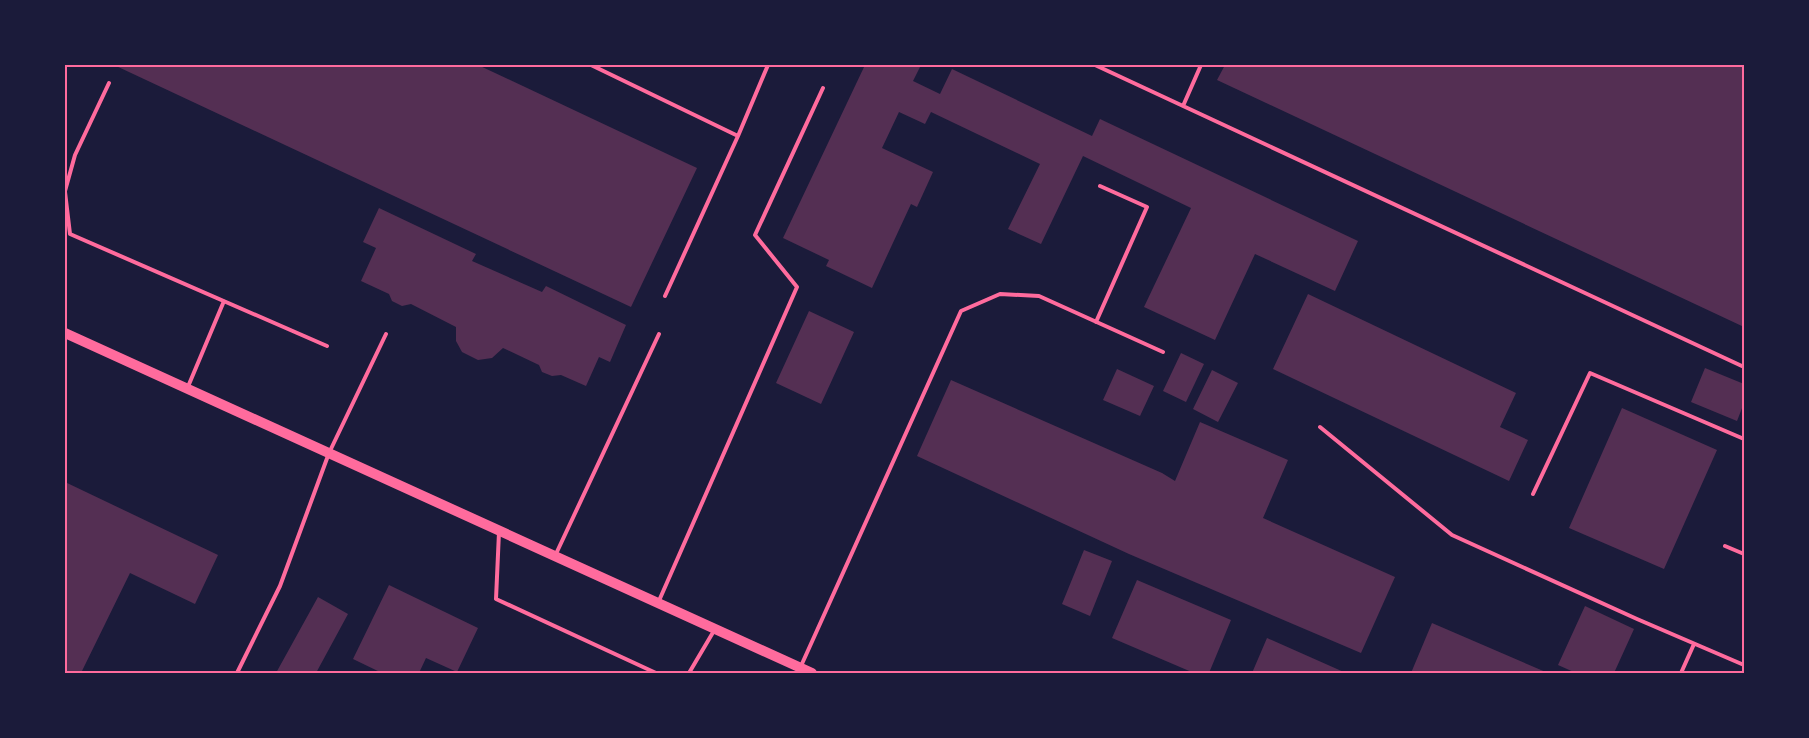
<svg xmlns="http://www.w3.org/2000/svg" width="1809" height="738" font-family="Manrope,sans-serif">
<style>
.building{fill:#542f53}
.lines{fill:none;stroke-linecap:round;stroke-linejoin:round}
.service{stroke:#ff6b9d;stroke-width:4}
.secondary{stroke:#ff6b9d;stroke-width:10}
.neatline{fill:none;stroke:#ff6b9d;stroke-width:2}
</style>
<rect width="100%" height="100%" fill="#1b1b3a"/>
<path class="building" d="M114,65H478L697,168L631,307Z
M865,65H916L920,67L913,81L940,94L952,69L1092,136L1100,119L1358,241L1335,291L1255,254L1215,340L1144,307L1191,208L1083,156L1041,244L1008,229L1040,164L931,112L925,124L899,112L882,148L933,172L917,207L911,204L872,288L826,266L829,260L783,238Z
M1225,65H1744V327L1217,80Z
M379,208L476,254L472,261L542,292L546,286L626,325L610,362L599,357L586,386L561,375L552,376L542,372L539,365L503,348L492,358L478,360L462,352L456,341V327L411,304L402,306L392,301L389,294L361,281L376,248L363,242Z
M1308,294L1516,393L1500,427L1528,440L1509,481L1273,369Z
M809,311L854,332L821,404L776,383Z
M1181,353L1204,364L1186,402L1163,391Z
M1705,368L1744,384V403L1737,421L1691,402Z
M1117,369L1154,386L1140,416L1103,400Z
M1212,370L1238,383L1218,422L1193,409Z
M951,380L1162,473L1175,481L1200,422L1288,460L1263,518L1395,577L1361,653L1129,554L917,456Z
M1622,408L1717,450L1664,569L1569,528Z
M65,482L218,555L195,604L130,573L81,673H65Z
M1084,550L1112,561L1090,616L1062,604Z
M1137,580L1231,620L1209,673H1194L1112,638Z
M389,585L478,628L457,672L426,658L419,673H382L353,659Z
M318,597L348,614L316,673H276Z
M1585,606L1634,629L1614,673H1576L1558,665Z
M1432,623L1548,673H1411Z
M1267,638L1346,673H1252Z"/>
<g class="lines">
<path class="service" d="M591,65L738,136
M1095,65L1744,367
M1183,106L1201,65
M65,191L75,155L109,83
M65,192L70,234L327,346
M665,296L738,136L768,65
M1096,322L1147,207L1100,186
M187,389L224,301
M1320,427L1452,535L1637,619L1744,665
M1533,494L1590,373L1744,439
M499,532L496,599L656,673
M1725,546L1744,554
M555,556L659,334
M658,603L797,287L755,235L823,88
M801,666L961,311L1000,294L1039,296L1163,352
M135,673H136
M237,673L280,586L329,453L386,334
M689,673L715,629
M1681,673L1694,644"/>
<path class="secondary" d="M65,333L812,673"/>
</g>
<rect width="1809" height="738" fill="none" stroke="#1b1b3a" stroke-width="132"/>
<rect x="66" y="66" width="1677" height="606" class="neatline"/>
</svg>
